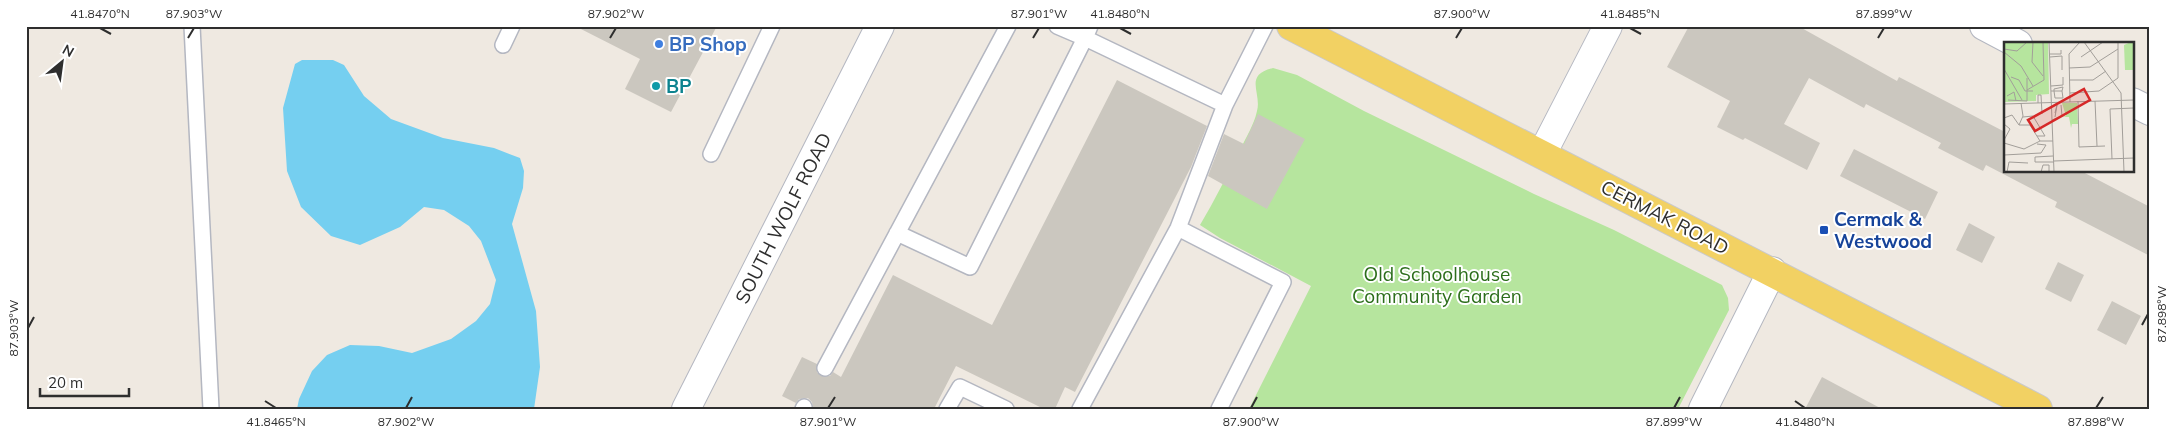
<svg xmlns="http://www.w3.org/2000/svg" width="2176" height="435" font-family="Mulish,sans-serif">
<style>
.green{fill:#b6e59e}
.water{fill:#75cff0}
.building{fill:#cbc7bf}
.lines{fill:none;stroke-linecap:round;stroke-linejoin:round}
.lane-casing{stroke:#b4b7c1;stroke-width:18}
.street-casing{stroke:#b4b7c1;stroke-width:30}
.secondary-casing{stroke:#b4b7c1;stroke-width:30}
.primary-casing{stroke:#c9c9c9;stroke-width:30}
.lane{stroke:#fff;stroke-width:15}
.street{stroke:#fff;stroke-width:28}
.secondary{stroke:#fff;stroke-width:28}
.primary{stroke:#f2d163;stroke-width:28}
.ticks{fill:none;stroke:#2e2e2e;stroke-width:2}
.shop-dot{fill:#3f7fe0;stroke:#fff;stroke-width:2}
.culture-dot{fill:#0f9aa8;stroke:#fff;stroke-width:2}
.transit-dot{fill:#1a4fb4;stroke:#fff;stroke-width:2}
.labels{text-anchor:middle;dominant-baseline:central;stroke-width:4;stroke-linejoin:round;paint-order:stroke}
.shop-label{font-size:19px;font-weight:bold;fill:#366cbe;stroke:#fff;text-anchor:start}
.culture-label{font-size:19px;font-weight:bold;fill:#0d838f;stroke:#fff;text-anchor:start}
.street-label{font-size:19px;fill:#2e2e2e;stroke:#fff}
.transit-label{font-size:19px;font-weight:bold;fill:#164399;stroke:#fff;text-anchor:start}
.park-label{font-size:19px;fill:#2c6e1b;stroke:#fff}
.inset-road{fill:none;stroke:#a29e99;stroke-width:1}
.view{fill:#d62828;fill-opacity:0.15;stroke:#d62828;stroke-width:2.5}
.inset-edge{fill:none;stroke:#2e2e2e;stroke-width:2.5}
.neatline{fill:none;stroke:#2e2e2e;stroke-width:2}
.ticks-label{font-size:12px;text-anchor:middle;fill:#2e2e2e}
</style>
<rect width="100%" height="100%" fill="#efe9e1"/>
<path class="green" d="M1273,68L1297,75L1364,111L1534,194L1614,230L1722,285L1728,298L1729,310L1678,409H1249L1311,286L1220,238L1200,225C1215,200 1227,175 1240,150C1246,137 1254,125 1257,111C1262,93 1243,75 1273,68Z"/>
<path class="water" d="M302,60H333L344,65L364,96L391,119L443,138L494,148L520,158L524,171L523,188L512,224L536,311L540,367L534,409H297L299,399L312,371L327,355L350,345L379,346L412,353L451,339L476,321L490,304L496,280L481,241L469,226L444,210L424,207L400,227L360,245L331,236L301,207L287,171L283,108L295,64Z"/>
<path class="building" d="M575,26H717L671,112L625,89L640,59Z
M1689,26H1798L1897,81L1899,77L2005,132V171H2081L2150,207V256L2055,207L2057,202L1986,165L1983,171L1938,148L1941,143L1866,104L1864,108L1809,78L1784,124L1820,143L1807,170L1745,138L1743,140L1717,127L1730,101L1667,67Z
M1117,80L1207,126L1191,167L1075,392L1065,387L1055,409H1044L956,366L934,409H813L812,402L808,398L799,399L796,403L782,396L802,357L817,364V372L821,376H830L833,372L841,377L893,275L992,325Z
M1258,114L1305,139L1267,209L1208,176L1224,134L1244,144Z
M1854,149L1938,192L1925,219L1840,176Z
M1969,223L1995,237L1982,263L1956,250Z
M2058,262L2084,275L2071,302L2045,289Z
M2112,301L2141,316L2126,345L2097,330Z
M1822,377L1882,409H1805Z"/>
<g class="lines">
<defs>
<path id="lane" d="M192,26L211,409
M1090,26L1085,38L1225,105L1265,26
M503,45L512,26
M711,154L772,26
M1178,228L1283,282L1219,409
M897,233L970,267L1085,38L1057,26
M825,368L1008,26
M803,409L804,407
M947,409L960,387L1006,409
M1080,409L1178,228L1225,105"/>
<path id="street" d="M1984,26L2018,44
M2132,102L2150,111
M1542,154L1608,26
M1703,409L1772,271"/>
<path id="secondary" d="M686,409L880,26"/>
<path id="primary" d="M1291,26L2038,409"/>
</defs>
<use href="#lane" class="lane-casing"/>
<use href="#street" class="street-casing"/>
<use href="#secondary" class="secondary-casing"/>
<use href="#primary" class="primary-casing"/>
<use href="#lane" class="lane"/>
<use href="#street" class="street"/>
<use href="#secondary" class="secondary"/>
<use href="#primary" class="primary"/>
</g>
<path class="ticks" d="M100,28L111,34M1120,28L1131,34M1630,28L1641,34M188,38L194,28M610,38L616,28M1033,38L1039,28M1456,38L1462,28M1878,38L1884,28M2142,325L2148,314M28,328L34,317M265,401L276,408M1795,401L1805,408M406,408L412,397M828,408L835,397M1251,408L1257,397M1674,408L1680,397M2096,408L2103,397"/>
<circle class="shop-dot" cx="659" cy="44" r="5"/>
<circle class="culture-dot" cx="656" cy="86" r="5"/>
<rect class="transit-dot" x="1819" y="225" width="10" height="10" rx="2.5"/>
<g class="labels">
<g class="shop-label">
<text x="669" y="44">BP Shop</text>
</g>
<g class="culture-label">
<text x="666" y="86">BP</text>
</g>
<g class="street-label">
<text transform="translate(1665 217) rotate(27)">CERMAK ROAD</text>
<text transform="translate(783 218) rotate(-63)">SOUTH WOLF ROAD</text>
</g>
<g class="transit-label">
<text x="1834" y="219">Cermak &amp;<tspan x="1834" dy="22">Westwood</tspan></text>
</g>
<g class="park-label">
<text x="1437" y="274">Old Schoolhouse<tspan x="1437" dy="22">Community Garden</tspan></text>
</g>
</g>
<g transform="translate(2004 42)">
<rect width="130" height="130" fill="#efe9e1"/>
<path d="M0,0H44L45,52L32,53V59L0,60ZM127,0H130V28H121L120,3ZM58,61H73L74,82H68L67,86L65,75H58L62,74Z" fill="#b6e59e"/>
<path class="inset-road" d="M29,0L28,20L39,34M45,0L50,130M80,0L117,51L120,130M0,7L13,9L23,0M0,10L17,24L29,44M46,12H57V8M46,15L58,14V28M77,15L99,0M65,26L86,25L114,7M0,27L18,58M7,35L15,38L21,49H29M65,38H89L102,29M47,44L59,43V35M23,48L40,38L39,0M47,49H58L59,45L50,47V49L51,56H59L58,49M66,51L95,49L114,36V0M3,54L10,50L12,59M4,58L23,59V36M74,59L75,105L101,104M91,59L93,104M66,60L65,12L76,0M34,61V53H37L38,72M0,62L130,58M51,71L53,63L51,75M19,75L29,74L41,94H33M0,76L8,73L15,83H26L36,99M48,78L58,74L57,63M0,82L6,87L0,98M15,83L19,74L17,61M0,101L20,107L36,99H49M0,113L37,111L42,103L33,102M49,114L31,115V120H50M108,117L106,67L130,66M50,119L130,116M3,130L5,120L24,121M37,130L39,123H45V130"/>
<path class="view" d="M80,47L86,58L31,89L24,78Z"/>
<rect width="130" height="130" class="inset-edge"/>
</g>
<rect width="2176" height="435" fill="none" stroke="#ffffff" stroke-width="55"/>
<g transform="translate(62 62) rotate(29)" stroke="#ffffff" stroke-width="4" paint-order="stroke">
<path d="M0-4L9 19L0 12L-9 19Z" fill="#2e2e2e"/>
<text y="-8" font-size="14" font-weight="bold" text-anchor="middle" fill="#2e2e2e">N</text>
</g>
<path d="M40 388v8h89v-8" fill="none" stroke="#2e2e2e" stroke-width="2.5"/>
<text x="48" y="388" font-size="15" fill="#2e2e2e" stroke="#ffffff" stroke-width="4" paint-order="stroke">20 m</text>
<rect x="28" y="28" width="2120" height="380" class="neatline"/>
<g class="ticks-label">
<text x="100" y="18">41.8470°N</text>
<text x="194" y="18">87.903°W</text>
<text x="616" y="18">87.902°W</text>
<text x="1039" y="18">87.901°W</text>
<text x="1120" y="18">41.8480°N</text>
<text x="1462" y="18">87.900°W</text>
<text x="1630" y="18">41.8485°N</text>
<text x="1884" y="18">87.899°W</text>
<text transform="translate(2162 314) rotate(-90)" y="4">87.898°W</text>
<text transform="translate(14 328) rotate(-90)" y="4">87.903°W</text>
<text x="276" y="426">41.8465°N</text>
<text x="406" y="426">87.902°W</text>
<text x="828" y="426">87.901°W</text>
<text x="1251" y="426">87.900°W</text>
<text x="1674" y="426">87.899°W</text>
<text x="1805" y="426">41.8480°N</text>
<text x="2096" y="426">87.898°W</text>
</g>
</svg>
